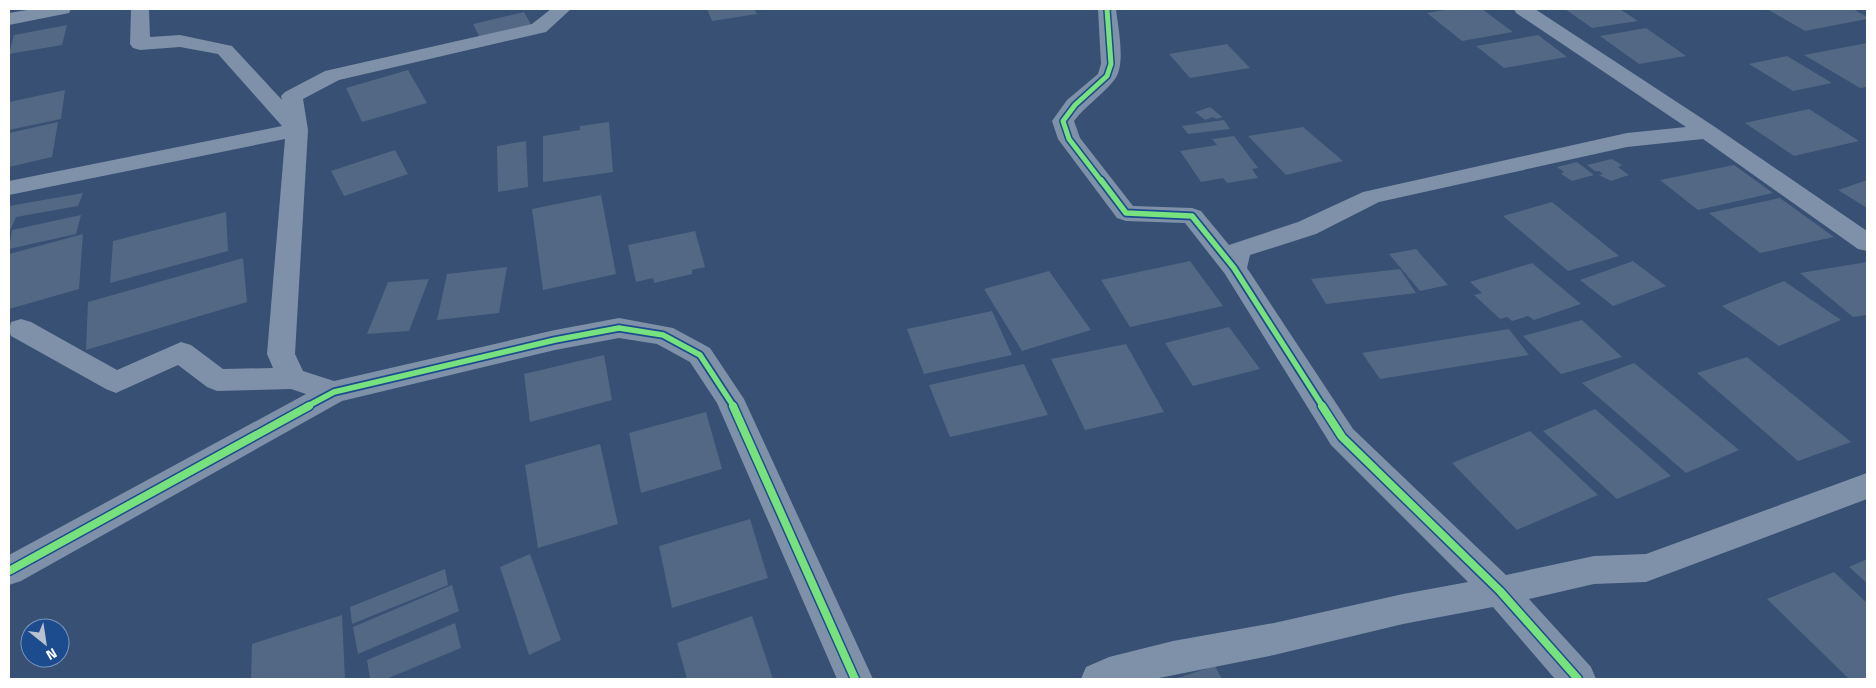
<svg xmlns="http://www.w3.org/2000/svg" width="1876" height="688" font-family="'Titillium Web',sans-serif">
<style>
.building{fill:#526884}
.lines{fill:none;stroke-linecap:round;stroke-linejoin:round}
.street{fill:#7e91a8;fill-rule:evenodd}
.cycleway-far2-casing{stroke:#1d4c8e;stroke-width:8}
.cycleway-far1-casing{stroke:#1d4c8e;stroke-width:9}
.cycleway-casing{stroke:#1d4c8e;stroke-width:11}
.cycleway-far2{stroke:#77e17e;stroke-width:5}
.cycleway-far1{stroke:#77e17e;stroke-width:5.5}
.cycleway{stroke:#77e17e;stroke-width:8}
</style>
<rect width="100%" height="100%" fill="#375074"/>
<path class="building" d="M707,9H754L757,14L712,21Z
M1451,9H1482L1513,32L1462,41L1427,13Z
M1565,9H1620L1638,21L1592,28Z
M1767,9H1853L1867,17V19L1805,31Z
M524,12L533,28L481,40L473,24Z
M67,25L62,45L9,54L14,35Z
M1646,28L1686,56L1639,64L1600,36Z
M1538,35L1567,57L1504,68L1476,46Z
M1867,43V87L1860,88L1804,55Z
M1227,44L1250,68L1190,78L1169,54Z
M1787,56L1832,83L1793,91L1749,64Z
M408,70L427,103L362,122L346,88Z
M65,90L61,119L9,130V102Z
M1210,107L1221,116L1223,117L1216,119L1213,117L1205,120L1195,112Z
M1809,109L1859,141L1794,156L1745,123Z
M1224,120L1230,129L1188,134L1182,126Z
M58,122L52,157L9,167V133Z
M609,122L613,172L543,182V136L580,130V126Z
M1303,127L1343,161L1286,175L1248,136Z
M1234,136L1258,168L1252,169L1258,178L1227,183L1223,178L1201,182L1180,151L1217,145L1212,139Z
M526,141L528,187L498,192L497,146Z
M395,150L408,174L344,196L331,171Z
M1612,159L1622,165L1618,167L1629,175L1611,181L1599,175L1603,174L1599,171H1595L1587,165Z
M1577,162L1594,175L1572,181L1561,174L1564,172L1557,167Z
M1734,165L1773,193L1698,210L1660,180Z
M1867,180V208L1838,190Z
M83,193L78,206L16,217L9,233V206Z
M601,195L616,274L543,290L532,209Z
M1780,198L1834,237L1760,253L1709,213Z
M1552,202L1619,256L1568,271L1503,216Z
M226,212L228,251L110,283L113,241Z
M81,215L76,234L9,249L12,230Z
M695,231L705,267L692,270V274L654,283L653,278L636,282L628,245Z
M83,234L79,289L9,309V254Z
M1416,249L1448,285L1420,291L1389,254Z
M243,258L247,302L86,350L88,302Z
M1190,261L1223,306L1130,327L1101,280Z
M1633,261L1666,286L1613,306L1580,280Z
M1867,262V315L1853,317L1800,273Z
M1532,263L1581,304L1534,320L1528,316L1512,321L1507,317L1500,319L1474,295L1482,293L1470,282Z
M507,267L499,313L437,320L447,274Z
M1400,269L1416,293L1326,304L1311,279Z
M1049,271L1091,330L1022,351L984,289Z
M429,279L409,331L367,334L388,282Z
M1784,281L1841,320L1779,346L1722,306Z
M992,311L1012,355L924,374L907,329Z
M1582,320L1622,357L1561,374L1523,336Z
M1229,327L1260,369L1193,386L1165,343Z
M1509,329L1529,355L1380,379L1362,353Z
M1126,344L1164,412L1085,430L1051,359Z
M604,355L612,400L530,422L524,374Z
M1747,357L1851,442L1798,461L1697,373Z
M1634,363L1739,450L1686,473L1582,383Z
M1024,364L1048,415L950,437L929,385Z
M1595,409L1671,476L1617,499L1543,431Z
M706,412L722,469L641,493L629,433Z
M1530,431L1598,495L1517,530L1452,463Z
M600,444L618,524L538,548L525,465Z
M750,519L768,578L672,608L659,546Z
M530,554L561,640L529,655L500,567Z
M1867,559V583L1849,567Z
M445,569L448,585L352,624L350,607Z
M1834,572L1867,603V679H1849L1767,599Z
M452,585L459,611L358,654L353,627Z
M342,615L345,679H251L252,644Z
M752,616L773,679H687L677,643Z
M455,623L461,648L386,679H370L367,660Z
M1215,666L1222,679H1174Z"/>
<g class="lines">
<path class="street" d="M33,9H71L69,13L9,25V13Z
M131,9H149L150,37L180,35L232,46L282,100L281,96L285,92L325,71L532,24L551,9H571L546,32L339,80L303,99L308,130L295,354L303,371L334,381L555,330L619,318L673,328L710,348L744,399L873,679H837L717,403L690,362L657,344L619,338L555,350L342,401L21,581L9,585V555L306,394L291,389L217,391L207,387L178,365L116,393L106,389L11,336L9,331L11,322L21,319L31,322L117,370L181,342L191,345L223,369L273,368L267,354L285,139L9,195V181L282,126L218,54L180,47L140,50L133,48L130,44Z
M1098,9H1116C1118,27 1126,64 1115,79C1103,95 1086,105 1074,121L1080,138L1133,206L1192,208L1201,211L1229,245L1298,222L1363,192L1627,133L1686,127L1516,13L1514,9H1535L1715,127L1867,231V251L1858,249L1703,139L1627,147L1379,202L1316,234L1250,255L1247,268L1353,429L1506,575L1594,556L1646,554L1867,473V499L1646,582L1594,584L1529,599L1591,667L1596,679H1555L1493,607L1403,624L1274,655L1154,679H1081L1086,667L1109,657L1173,641L1274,623L1403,594L1468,582L1331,445L1225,274L1185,223L1126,221L1117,218L1058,139L1052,121L1067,100L1098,74L1101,64Z"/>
<defs>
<path id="cycleway-far2" d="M1102,182L1069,139L1063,121L1075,105L1107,76L1111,64L1107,9"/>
<path id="cycleway-far1" d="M1101,180L1126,213L1192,216L1234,268L1323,407
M306,407L334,392L555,340L619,328L663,335L700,355L734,407"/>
<path id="cycleway" d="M733,406L855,679
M1322,406L1342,437L1500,591L1578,679
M9,571L309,406"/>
</defs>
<use href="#cycleway-far2" class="cycleway-far2-casing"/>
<use href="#cycleway-far1" class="cycleway-far1-casing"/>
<use href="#cycleway" class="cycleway-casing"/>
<use href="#cycleway-far2" class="cycleway-far2"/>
<use href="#cycleway-far1" class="cycleway-far1"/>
<use href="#cycleway" class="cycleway"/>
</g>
<rect width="1876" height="688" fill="none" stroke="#ffffff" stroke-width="20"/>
<g transform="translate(45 643) rotate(150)"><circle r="24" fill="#1d4c8e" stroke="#7794bb"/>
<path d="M0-4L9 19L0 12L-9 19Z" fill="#b9c2ce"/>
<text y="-8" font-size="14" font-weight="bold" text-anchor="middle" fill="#ffffff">N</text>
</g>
</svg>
